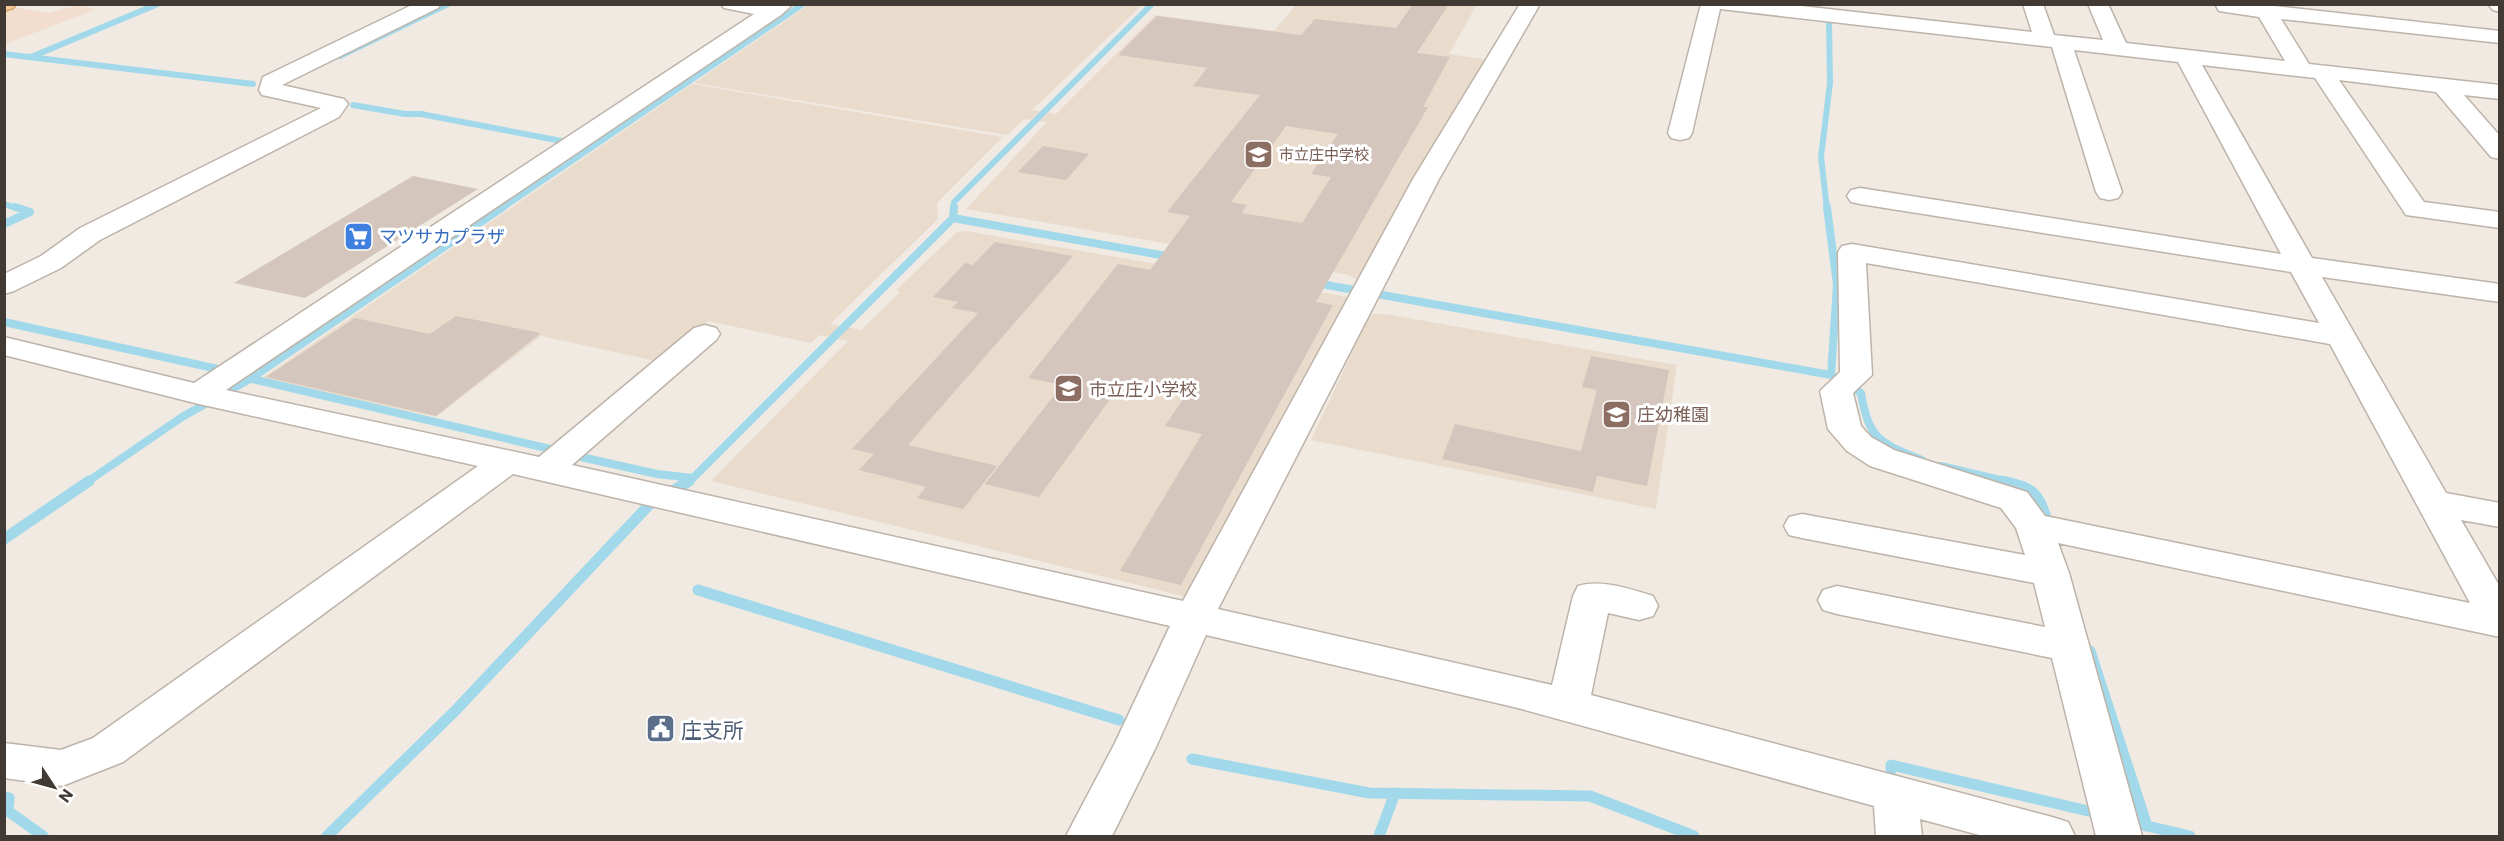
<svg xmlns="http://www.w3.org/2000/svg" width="2504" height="841" font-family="Commissioner,'Noto Sans JP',sans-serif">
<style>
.commercial{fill:#f2ddce}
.education{fill:#e9dccd}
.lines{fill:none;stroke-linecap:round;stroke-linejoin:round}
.stream-far2{stroke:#a2d9ea;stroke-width:6}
.stream-far1{stroke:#a2d9ea;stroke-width:8}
.stream{stroke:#a2d9ea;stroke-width:11}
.building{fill:#d4c6bc;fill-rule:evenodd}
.minor-casing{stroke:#beb3a9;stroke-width:3}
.major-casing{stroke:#daa367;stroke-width:3}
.minor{fill:#fff;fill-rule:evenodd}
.major{fill:#f7ca95;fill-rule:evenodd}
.labels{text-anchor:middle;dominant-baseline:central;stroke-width:6;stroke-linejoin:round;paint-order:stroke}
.far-education-label{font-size:15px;fill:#785e54;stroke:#fff;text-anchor:start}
.shop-label{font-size:18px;fill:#366cbe;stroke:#fff;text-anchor:start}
.education-label{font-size:18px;fill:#785e54;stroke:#fff;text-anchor:start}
.near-service-label{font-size:21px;fill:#4e5e75;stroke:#fff;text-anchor:start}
</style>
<rect width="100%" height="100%" fill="#f0eae3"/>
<path class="commercial" d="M75,6L97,9L5,44V13L18,8L49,13Z"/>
<path class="education" d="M810,4L1142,5L1032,110L1056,114L1155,15L1274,31L1296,5L1476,6L1449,54L1490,60L1361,282L1349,275L966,209L1047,122L1024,119L1007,135L694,83Z
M692,84L1003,137L937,203L938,219L830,324L861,330L900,292L896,290L957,232L966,231L1348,297L1187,597L711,481L848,341L819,335L811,343L708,321L660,362L541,336L436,417L261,379Z
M1374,314H1385L1677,365L1656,509L1311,440L1369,316Z"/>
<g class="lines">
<path class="stream-far2" d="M4,54L253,84
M340,56L448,4
M31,57L158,4
M353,105L405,114H421L572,143
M4,204L19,209
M501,209L803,4
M954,209V202L1152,4
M1827,209L1821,157L1830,83L1829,21"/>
<path class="stream-far1" d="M1827,207L1837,285L1831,375
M953,218L1172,257
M4,224L30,212L15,207
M1315,283L1831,375L1861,393C1869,440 1880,443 1922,460
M4,322L227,371
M248,378L559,451
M572,455L657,474L693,478
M1941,466L2008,482
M87,482L182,417L250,379L503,207
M686,482L693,478L953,218L954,207"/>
<path class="stream" d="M2002,481C2037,489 2038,493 2049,527
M4,539L89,481
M698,590L1119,720
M2090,651L2147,826
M1192,759L1369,793L1590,796L1694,836
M1891,770V765L2101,814
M4,797L9,798L8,811L43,836
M2143,825L2190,836
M327,836L455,711L649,505L689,481
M1379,836L1395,793"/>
</g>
<path class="building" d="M1413,4H1449L1417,53L1450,57L1423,107H1428L1316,302L1333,305L1181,585L1120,571L1202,434L1165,426L1187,393L1124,380L1039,497L985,484L1062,385L1028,378L1118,264L1150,270L1190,216L1167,212L1260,95L1193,86L1207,68L1118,55L1157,16L1301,35L1315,19L1396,28ZM1286,126L1338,134L1311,174L1331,177L1302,223L1242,213L1247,205L1231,202Z
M1043,146L1089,154L1066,180L1018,172Z
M413,176L478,189L305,298L234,283Z
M995,242L1073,256L908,445L997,466L963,509L917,498L926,487L859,470L874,454L852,449L978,313L952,308L958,302L933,297L965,263L973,265Z
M456,316L541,333L436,416L266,377L355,318L430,334Z
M1591,356L1669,370L1647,486L1597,476L1593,492L1442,459L1455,424L1581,451L1597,390L1582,387Z"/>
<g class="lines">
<defs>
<path id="minor" d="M414,4H441L438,8L282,85L344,99L348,104L339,117L100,240L61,268L14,291L4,294V274L41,256L80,228L321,108L262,95L259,90L263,77Z
M721,4H793L781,15L226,390L539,457L694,328L705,325L716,328L720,334L716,340L572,465L1183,601L1413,179L1520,4H1540L1439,179L1218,609L1552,685L1573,596L1578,586C1602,579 1630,589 1653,596L1658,606L1653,616L1639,620L1608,613L1591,695L2052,817L2068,822L2075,836H1983L1920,819L1922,836H1876L1874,806L1518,708L1206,635L1156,747L1112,836H1066L1115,743L1170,626L513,474L123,762L62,786L4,778V743L61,750L93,738L478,466L199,404L4,355V337L194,383L754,14L724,8Z
M1701,4H1784L2032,32L2023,4H2043L2054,35L2103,40L2088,4H2108L2126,43L2285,61L2259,17L2219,11L2215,4L2266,5L2500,31V43L2281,19L2309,64L2500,85V99L2464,95L2500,136V159L2491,157L2436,92L2339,80L2424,202L2500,212V228L2406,215L2315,78L2202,65L2312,258L2500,284V302L2322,277L2446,493L2500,503V527L2461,520L2500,587V637L2058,543L2069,573L2142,836H2096L2052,658L1837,614L1823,610L1818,600L1823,590L1837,586L2045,627L2034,583L1802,538L1789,535L1784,526L1789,517L1802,514L2025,555L2016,528L2001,508L1870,466L1847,451L1828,429L1820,391L1840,372L1838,252L1842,246L1852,244L2319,323L2291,272L1860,204L1851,202L1847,196L1851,190L1860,188L2281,254L2178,62L2074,50L2122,192L2118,198L2109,200L2100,198L2096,192L2052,47L1720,9L1692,133L1689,138L1680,140L1671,138L1668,133ZM1866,263L2330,344L2470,603L2045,516L2027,492L1894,450L1871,437L1861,426L1853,393L1872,375Z
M2488,4H2500V12L2493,10Z"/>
<path id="major" d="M4,4H16L13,8L4,11Z"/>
</defs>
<use href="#minor" class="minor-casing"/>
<use href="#major" class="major-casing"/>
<use href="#minor" class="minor"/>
<use href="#major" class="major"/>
</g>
<defs>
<symbol id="school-square" viewBox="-11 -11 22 22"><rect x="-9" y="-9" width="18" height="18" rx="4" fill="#8d6e63" stroke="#fff"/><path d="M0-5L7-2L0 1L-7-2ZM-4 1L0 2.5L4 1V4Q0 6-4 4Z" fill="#fff"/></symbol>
<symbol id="supermarket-square" viewBox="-11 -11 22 22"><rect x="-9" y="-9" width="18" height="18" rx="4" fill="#3f7fe0" stroke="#fff"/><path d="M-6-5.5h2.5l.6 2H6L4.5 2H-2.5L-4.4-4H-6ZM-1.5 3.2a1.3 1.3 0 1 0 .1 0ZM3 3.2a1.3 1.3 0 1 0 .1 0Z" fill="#fff"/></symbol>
<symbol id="civic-square" viewBox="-11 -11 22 22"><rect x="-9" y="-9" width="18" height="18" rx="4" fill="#5c6f8a" stroke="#fff"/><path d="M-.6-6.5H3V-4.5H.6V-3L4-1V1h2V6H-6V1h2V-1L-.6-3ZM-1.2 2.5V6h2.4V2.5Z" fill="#fff"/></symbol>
</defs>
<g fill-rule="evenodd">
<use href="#school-square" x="1242" y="138" width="33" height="33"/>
<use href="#supermarket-square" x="342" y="220" width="33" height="33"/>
<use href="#school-square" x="1052" y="372" width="33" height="33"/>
<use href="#school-square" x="1600" y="398" width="33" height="33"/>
<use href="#civic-square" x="644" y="712" width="33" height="33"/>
</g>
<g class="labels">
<g class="far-education-label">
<text x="1279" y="154">市立庄中学校</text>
</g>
<g class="shop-label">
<text x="379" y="236">マツサカプラザ</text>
</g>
<g class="education-label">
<text x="1089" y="389">市立庄小学校</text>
<text x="1637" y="414">庄幼稚園</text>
</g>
<g class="near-service-label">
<text x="681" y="729">庄支所</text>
</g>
</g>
<rect width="2504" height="841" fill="none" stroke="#413a34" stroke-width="12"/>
<g transform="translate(54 787) rotate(126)" stroke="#ffffff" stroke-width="4.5" paint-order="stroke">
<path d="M0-4.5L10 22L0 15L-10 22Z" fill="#413a34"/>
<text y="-9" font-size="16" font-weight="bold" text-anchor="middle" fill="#413a34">N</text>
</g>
</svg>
